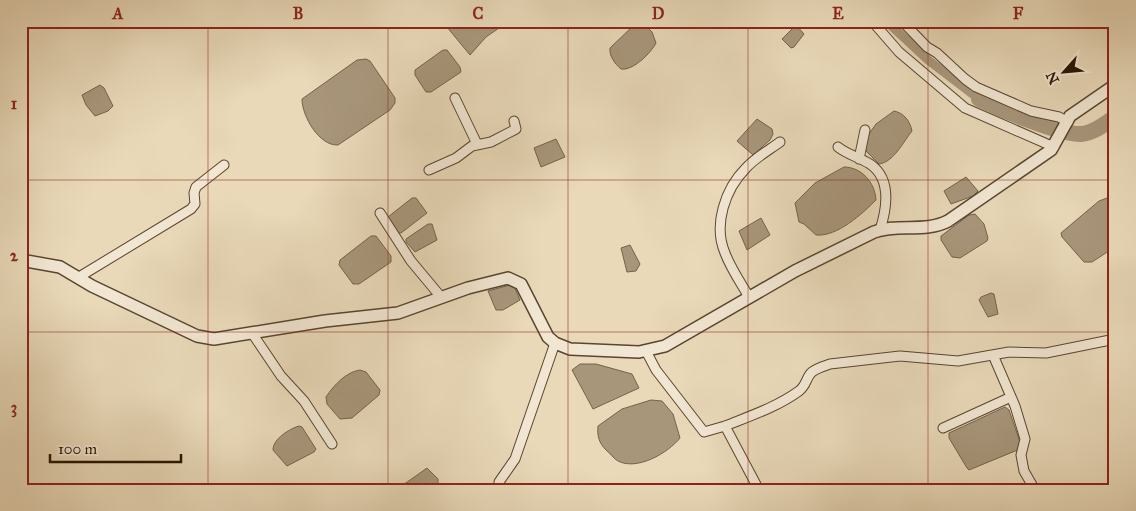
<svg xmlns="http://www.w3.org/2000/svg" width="1136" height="511" font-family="'IM FELL Great Primer',serif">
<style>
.water{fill:#a8967b;stroke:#75624b}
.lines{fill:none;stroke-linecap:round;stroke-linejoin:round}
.canal{stroke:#a8967b;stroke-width:9}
.river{stroke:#a8967b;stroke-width:16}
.minor-casing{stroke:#594530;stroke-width:11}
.tertiary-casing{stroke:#594530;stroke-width:14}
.minor{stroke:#f1e6d2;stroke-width:9}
.tertiary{stroke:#f1e6d2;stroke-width:11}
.grid{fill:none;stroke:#8f2418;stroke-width:1;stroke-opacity:0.55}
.neatline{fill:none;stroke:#8f2418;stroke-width:2}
.grid-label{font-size:16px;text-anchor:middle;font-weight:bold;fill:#8f2418}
</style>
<rect width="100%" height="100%" fill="#e9d9b9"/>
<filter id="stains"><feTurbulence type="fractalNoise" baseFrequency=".004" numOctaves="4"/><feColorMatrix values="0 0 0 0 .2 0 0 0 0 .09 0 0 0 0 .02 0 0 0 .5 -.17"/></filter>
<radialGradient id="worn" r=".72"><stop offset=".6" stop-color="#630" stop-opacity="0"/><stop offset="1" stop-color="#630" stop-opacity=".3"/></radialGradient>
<path class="water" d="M442,21H509L486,37L470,55Z
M642,22L652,32L656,43C651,53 633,71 621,69C615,64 609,56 610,48L633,26Z
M796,25L804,34L794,47L791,48L782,39Z
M443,50H447L460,67L461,72L431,92H426L415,75V70Z
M366,59L370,61L395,98V103L390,110L338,145C319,146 302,116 302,99L357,60Z
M100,85L104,88L113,106L108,111L95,116L86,105L82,95Z
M894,111C904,113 910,121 912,131C903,142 894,162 879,164L865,150L864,141L876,124Z
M757,119L772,129L773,134L770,140L753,155L737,141Z
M556,139L565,157L541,167L534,148Z
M844,167C861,167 875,182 876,200C862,214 837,237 816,235L804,224L799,222L795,203L815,183Z
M966,177L978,191L973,196L951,204L944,191Z
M412,198H416L427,213L401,233H397L388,217Z
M1107,198L1115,200V247L1092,262H1084L1062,237L1061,233L1099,201Z
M975,214L984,224L988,238L987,241L960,258L952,257L941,240V236L969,215Z
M761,218L770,235L747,250L739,231Z
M428,224H432L437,240L415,252L406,242V239Z
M371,236H376L391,256V262L359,284H353L339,265L340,260Z
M630,245L640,264L636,271L627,272L621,248Z
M510,285L514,286L520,300L503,310H496L488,291Z
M991,293L994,294L998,314L988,317L979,300L981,297Z
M580,364H596L632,374L639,388L593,409L572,370Z
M360,370L366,372L380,390L379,395L352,418L340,419L327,404L326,397C334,385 346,372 360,370Z
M651,400L662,401L673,414L680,438C668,453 637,471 618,461C614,459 610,453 606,450C599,443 597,436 598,426L622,409Z
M1005,407L1009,410L1021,445L1020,449L969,470L967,468L949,438V433Z
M299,426L302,427L316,449L314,452L287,466L273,450C273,439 289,429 299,426Z
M427,468L438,479V485L431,490H396Z"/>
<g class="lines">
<path class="canal" d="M886,21L928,60L979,99"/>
<path class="river" d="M979,99C1000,109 1060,135 1081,134C1093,133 1105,124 1115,117"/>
<defs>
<path id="minor" d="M872,21L899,52L965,108L1054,147
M902,21L927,47L937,53L965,79L976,87L1031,111L1059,117L1068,122
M455,98L477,144
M838,147C848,155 859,157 870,164C892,179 887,208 880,230
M859,159L865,130
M429,170L456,158L472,146L491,142L516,129L514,121
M380,213L411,261L441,297
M1114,255L1115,256
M79,277L191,209L195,204L194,193L196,187L224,165
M749,297C741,283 731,269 725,253C713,225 725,189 746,168C755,158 769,150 780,142
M252,333L281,376L304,401L332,444
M646,351L656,370L704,432L725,426
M993,355L1015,406L1025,439L1021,455L1024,471L1035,490
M943,428L1011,397
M499,482L515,459L555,343
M759,490L725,426C750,416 777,407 799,391C807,385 806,377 812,372C817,368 824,366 830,364L900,356L958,361L1009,352L1046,353L1115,339"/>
<path id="tertiary" d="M21,260L60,267L92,286L197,336L214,339L325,321L398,313L468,288L508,278L521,284L548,337L555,343L570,349L639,352L665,346L795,271L874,232C898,223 925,233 948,221L1051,150L1070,116L1115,85"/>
</defs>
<use href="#minor" class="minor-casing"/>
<use href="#tertiary" class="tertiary-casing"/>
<use href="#minor" class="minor"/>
<use href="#tertiary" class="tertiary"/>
</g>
<path class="grid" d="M208,21V490M388,21V490M568,21V490M748,21V490M928,21V490M21,180H1115M21,332H1115"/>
<rect width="1136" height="511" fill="none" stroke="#e9d9b9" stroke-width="55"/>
<g transform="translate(1064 72) rotate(243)" stroke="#f1e6d2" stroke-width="4" paint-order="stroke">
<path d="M0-4L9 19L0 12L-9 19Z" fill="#291402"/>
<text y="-8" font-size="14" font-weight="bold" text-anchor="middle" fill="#291402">N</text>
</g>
<path d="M50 454v8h131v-8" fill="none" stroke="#291402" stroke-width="2.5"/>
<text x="58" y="454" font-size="15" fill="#291402" stroke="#f1e6d2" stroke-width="4" paint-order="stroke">100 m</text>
<rect x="28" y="28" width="1080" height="456" class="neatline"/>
<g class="grid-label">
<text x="118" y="19">A</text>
<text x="298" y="19">B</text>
<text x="478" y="19">C</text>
<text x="658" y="19">D</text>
<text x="838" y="19">E</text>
<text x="1018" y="19">F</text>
<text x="14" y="109">1</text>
<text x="14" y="261">2</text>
<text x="14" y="413">3</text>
</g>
<rect width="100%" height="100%" filter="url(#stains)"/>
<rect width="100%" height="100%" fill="url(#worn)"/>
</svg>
